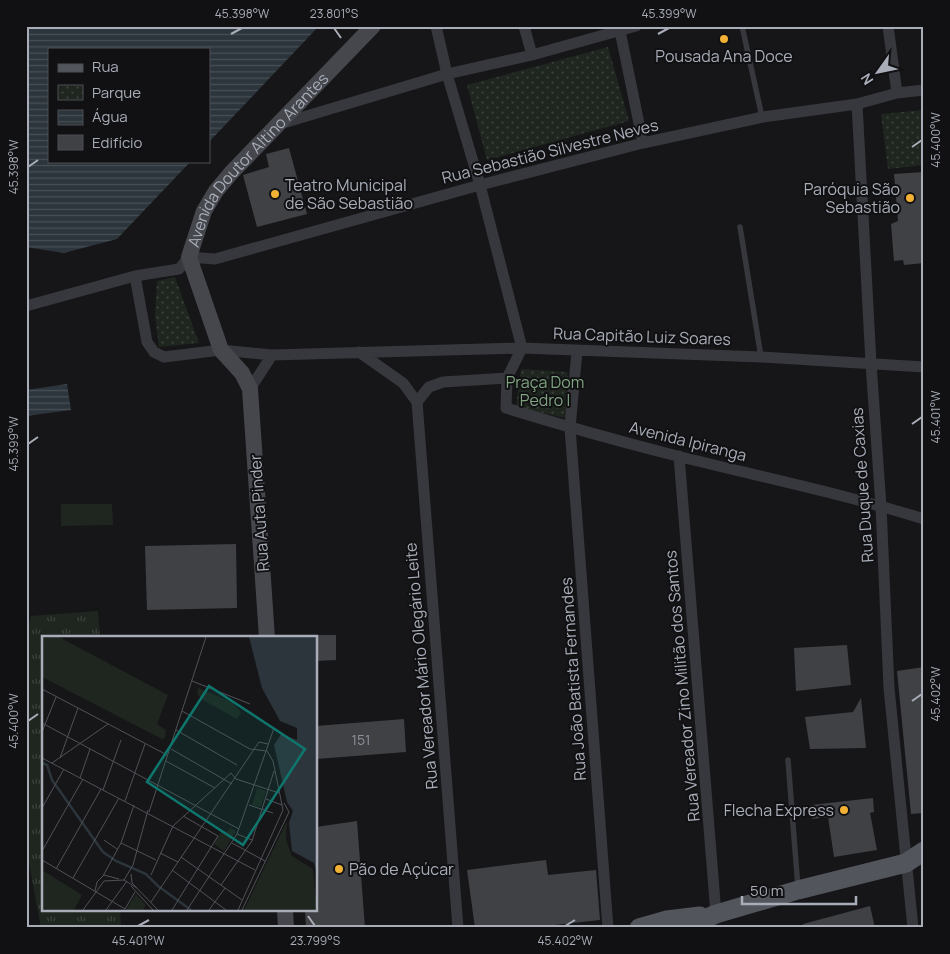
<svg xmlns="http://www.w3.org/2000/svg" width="950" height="954" font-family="Manrope,sans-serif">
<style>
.grass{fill:url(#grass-tufts)}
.park{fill:url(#park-dots)}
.pitch{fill:#1e261f}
.water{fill:url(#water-rules)}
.building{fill:#404145}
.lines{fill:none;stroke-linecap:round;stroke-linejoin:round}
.service{stroke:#37383d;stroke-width:5.5}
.minor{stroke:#37383d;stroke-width:11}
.secondary{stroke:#45474d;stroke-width:16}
.primary{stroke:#53555c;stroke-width:19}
.ticks{fill:none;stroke:#a8adb8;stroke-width:2}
.poi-dot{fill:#f2b134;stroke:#111113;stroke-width:2}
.labels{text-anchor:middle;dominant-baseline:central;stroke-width:4;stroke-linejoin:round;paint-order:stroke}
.number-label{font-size:14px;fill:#8e929b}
.poi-label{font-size:16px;fill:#a8adb8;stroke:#111113;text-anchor:start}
.street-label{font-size:16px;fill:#a8adb8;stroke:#111113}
.park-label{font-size:16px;fill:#7fa381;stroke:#111113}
.inset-river{fill:none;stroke:#2c353c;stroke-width:2.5}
.inset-road{fill:none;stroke:#505258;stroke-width:1}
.view{fill:#0f766e;fill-opacity:0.15;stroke:#0f766e;stroke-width:2.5}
.inset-edge{fill:none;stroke:#a8adb8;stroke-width:2.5}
.neatline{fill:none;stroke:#a8adb8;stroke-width:2}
.ticks-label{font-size:12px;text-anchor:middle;fill:#a8adb8}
</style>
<defs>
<pattern id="grass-tufts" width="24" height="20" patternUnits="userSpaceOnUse" patternTransform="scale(1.25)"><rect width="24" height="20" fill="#1e261f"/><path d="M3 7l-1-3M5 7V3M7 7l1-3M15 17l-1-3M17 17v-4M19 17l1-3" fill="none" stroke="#3c433d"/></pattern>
<pattern id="park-dots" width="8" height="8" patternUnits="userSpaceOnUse" patternTransform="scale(1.25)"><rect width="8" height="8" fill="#1e261f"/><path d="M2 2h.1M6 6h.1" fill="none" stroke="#3c433d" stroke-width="1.8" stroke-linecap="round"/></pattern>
<pattern id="water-rules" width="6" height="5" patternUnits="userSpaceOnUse" patternTransform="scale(1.25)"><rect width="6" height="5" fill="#2c353c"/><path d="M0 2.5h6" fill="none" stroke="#485056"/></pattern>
</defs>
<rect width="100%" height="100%" fill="#161618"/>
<path class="grass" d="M98,611L100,638H44V910H120L121,928H41L26,846L27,633L31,616Z"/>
<path class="park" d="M608,47L629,121L487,160L467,85Z
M924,110V165L888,169L881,114Z
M175,277L199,343L159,347L155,315L157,281Z
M521,369L567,372L575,420L516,407Z"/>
<path class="pitch" d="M61,504H112L113,525L61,526Z"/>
<path class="water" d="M26,26H319L209,142V49H49V161H191L117,239L64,253L26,247Z
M67,384L71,410L26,416V390Z"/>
<path class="building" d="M289,148L307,214L257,227L243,175L269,167L266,154Z
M924,172V263L904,265L903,260L894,261L891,224L898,221L894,174Z
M236,544L237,608L147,610L145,546Z
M316,635H336V660L316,661Z
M847,645L851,685L796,691L794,648Z
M924,667V813L911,814L897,671Z
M861,698L866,748L810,749L805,717L853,712Z
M404,719L406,752L316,759V726Z
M873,798L874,812L870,813L877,850L834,857L828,817L812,819L811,805Z
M357,821L365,928H306L305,910H316V827Z
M546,860L548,875L596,870L600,920L528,928H475L467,870Z
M870,906L875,928H804L803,924Z"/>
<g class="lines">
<path class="service" d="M742,26L762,117
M740,227L761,357
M788,760L798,888"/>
<path class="minor" d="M436,26L447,74L480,185L522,348L507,378L506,408C564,426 622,442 681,457C762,477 844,494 924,519
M524,26L532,55
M619,26L643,143
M888,26L897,93
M857,104L871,363L881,506L889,688L913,928
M280,124L447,74L532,55L636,26
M135,276L147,342L154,352L164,357L221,350L272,355L522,348L761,357L924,367
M26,306L135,276L179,269L189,257L215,259L480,185L643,143L763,117L857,104L897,93L924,90
M577,351L570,428L608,928
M359,352L403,383L417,402L458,928
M250,389L272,355
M417,402L429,387L443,382L507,378
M679,456L716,914"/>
<g class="secondary">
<path id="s1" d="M267,638L250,389L242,373L221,350L189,257L204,211L216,191L231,173L373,26"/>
<path d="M285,910L286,928"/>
</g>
<path class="primary" d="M639,928L667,920L700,916
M684,928L716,914L798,890L906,863L924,851"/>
</g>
<path class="ticks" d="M334,28L341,38M231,34L242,28M658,34L669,28M912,147L922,140M28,167L38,160M912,424L922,417M28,444L38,437M912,701L922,694M28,721L38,714M308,916L315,926M138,926L149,920M565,926L575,920"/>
<g class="poi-dot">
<circle cx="724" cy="39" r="5"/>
<circle cx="275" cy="194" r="5"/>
<circle cx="910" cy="198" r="5"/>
<circle cx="844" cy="810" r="5"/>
<circle cx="339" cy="869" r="5"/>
</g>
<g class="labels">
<g class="number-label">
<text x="361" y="739">151</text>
</g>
<g class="poi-label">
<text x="724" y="56" text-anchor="middle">Pousada Ana Doce</text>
<text x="285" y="185">Teatro Municipal<tspan x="285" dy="18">de São Sebastião</tspan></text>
<text x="900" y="189" text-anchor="end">Paróquia São<tspan x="900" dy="18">Sebastião</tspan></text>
<text x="834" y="810" text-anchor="end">Flecha Express</text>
<text x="349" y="869">Pão de Açúcar</text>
</g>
<g class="street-label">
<text transform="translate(550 151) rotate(-14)">Rua Sebastião Silvestre Neves</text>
<text stroke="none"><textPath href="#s1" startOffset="518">Avenida Doutor Altino Arantes</textPath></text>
<text transform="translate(642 336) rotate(2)">Rua Capitão Luiz Soares</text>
<text transform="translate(688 441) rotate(14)">Avenida Ipiranga</text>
<text transform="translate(862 485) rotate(-94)">Rua Duque de Caxias</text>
<text transform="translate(259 513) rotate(-94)">Rua Auta Pinder</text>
<text transform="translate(421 666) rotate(-95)">Rua Vereador Mário Olegário Leite</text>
<text transform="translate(573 679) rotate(-94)">Rua João Batista Fernandes</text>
<text transform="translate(682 686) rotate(-95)">Rua Vereador Zino Militão dos Santos</text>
</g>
<g class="park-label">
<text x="545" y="382">Praça Dom<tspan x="545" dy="18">Pedro I</tspan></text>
</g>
</g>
<g transform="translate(42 636)">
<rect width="275" height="275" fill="#161618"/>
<path d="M0,1H17L126,59L115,88L124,94L123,102L120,103L0,41ZM156,52L190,66L199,76L195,83L161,64L155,58ZM0,234L40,259L32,274H0Z" fill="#1e261f"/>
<path d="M94,258L104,269L101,274H84Z" fill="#1e261f"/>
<path d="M215,152L224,155L219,171L210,169ZM245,185L244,203L250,220L271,233L275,274H202ZM188,192L194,195L182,215L172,208L180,194L185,196Z" fill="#1e261f"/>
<path d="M207,1H275V238L272,227L250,215L247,187L251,175L245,166L232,109L239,98L255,104V92L238,85L220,52Z" fill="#2c353c"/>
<path class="inset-river" d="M0,127L5,129L10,144L61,216L74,225L104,238L116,250L149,274"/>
<path class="inset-road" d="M150,45L208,68M0,53L125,119M140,75L208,113L225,115L231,125L241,174L196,274M0,87L197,193M134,94L195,129M0,96L14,61M129,113L190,148M0,122L213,234M18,122L36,72M124,125L173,152M10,127L66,88M38,142L48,113M61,154L79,104M224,163L240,169M83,165L103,108M207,169L231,177M0,172L22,133M107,176L164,1M195,198L210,204M62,204L75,213M79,207L114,224M190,207L223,225M0,215L41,143M118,217L136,226M139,221L200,264M0,224L83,273M14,233L59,153M130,234L184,274M89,238L90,247L116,274M109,239L131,190L189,137L194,143L237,157M61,240L79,207L92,169M31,242L77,162M82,244L91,229L106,174M179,249L210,205L232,135M89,250L111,274M53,255L55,246L62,239L77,243M109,266L217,106L226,108M83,273L93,256M41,274L62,245L82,244L95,252M64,274L85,245M130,274L176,200L141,180M145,274L195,198L232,92M167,274L183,252M200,274L247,176L242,167"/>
<path class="view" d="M167,50L263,113L201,209L105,146Z"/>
<rect width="275" height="275" class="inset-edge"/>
</g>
<rect width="950" height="954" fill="none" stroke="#111113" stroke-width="55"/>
<rect x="48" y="48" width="162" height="115" fill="#111113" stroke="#4d4f55"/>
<rect x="58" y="64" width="25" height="8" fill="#53555c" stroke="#4d4f55"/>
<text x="92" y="72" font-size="15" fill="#a8adb8">Rua</text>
<rect x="58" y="85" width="25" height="15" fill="url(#park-dots)" stroke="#4d4f55"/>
<text x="92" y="98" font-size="15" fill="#a8adb8">Parque</text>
<rect x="58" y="110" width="25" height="15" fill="url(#water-rules)" stroke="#4d4f55"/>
<text x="92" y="122" font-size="15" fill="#a8adb8">Água</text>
<rect x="58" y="135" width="25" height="15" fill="#404145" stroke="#4d4f55"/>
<text x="92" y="148" font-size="15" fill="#a8adb8">Edifício</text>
<g transform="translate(878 72) rotate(237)" stroke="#111113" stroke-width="4" paint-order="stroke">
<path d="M0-4L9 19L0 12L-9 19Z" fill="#a8adb8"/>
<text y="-8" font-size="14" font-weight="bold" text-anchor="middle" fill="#a8adb8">N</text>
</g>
<path d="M742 896v8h114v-8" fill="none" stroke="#a8adb8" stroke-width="2.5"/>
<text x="750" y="896" font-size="15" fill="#a8adb8" stroke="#111113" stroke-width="4" paint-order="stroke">50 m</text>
<rect x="28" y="28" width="894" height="898" class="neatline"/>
<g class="ticks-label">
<text x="242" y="18">45.398°W</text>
<text x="334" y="18">23.801°S</text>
<text x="669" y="18">45.399°W</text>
<text transform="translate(936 140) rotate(-90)" y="4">45.400°W</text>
<text transform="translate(14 167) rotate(-90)" y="4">45.398°W</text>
<text transform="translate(936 417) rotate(-90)" y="4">45.401°W</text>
<text transform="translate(14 444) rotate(-90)" y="4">45.399°W</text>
<text transform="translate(936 694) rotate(-90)" y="4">45.402°W</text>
<text transform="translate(14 721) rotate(-90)" y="4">45.400°W</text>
<text x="138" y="945">45.401°W</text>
<text x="315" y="945">23.799°S</text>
<text x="565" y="945">45.402°W</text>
</g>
</svg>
